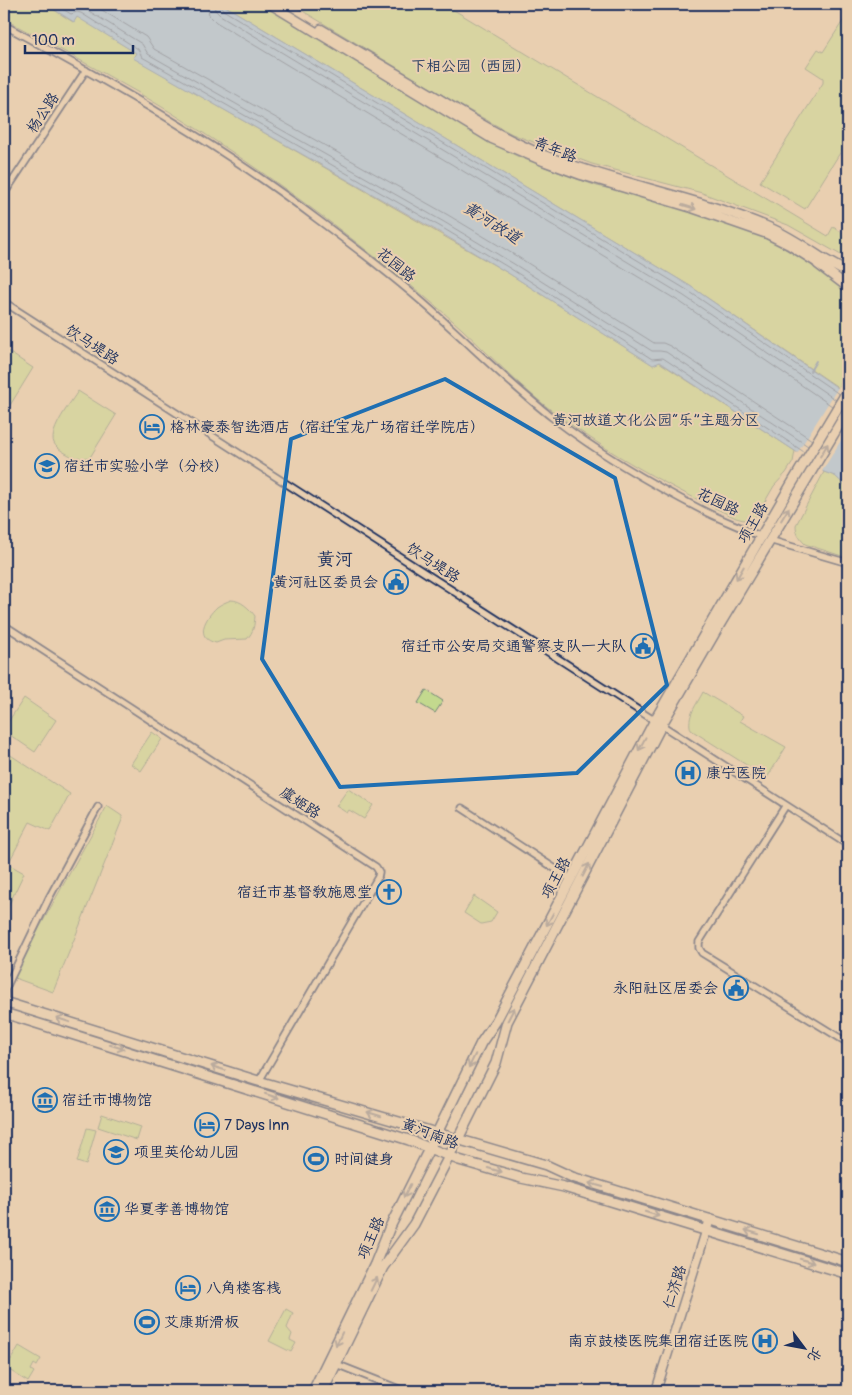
<svg xmlns="http://www.w3.org/2000/svg" width="852" height="1395" font-family="Pangolin,'LXGW WenKai TC',sans-serif">
<style>
.green{fill:#c3d98e;stroke:#6f8476}
.water{fill:#92bfeb;stroke:#6285b3}
.pier{fill:#e9cfb0}
.lines{fill:none;stroke-linecap:round;stroke-linejoin:round}
.shore{stroke:#4b6996;stroke-width:1}
.stream{stroke:#6285b3;stroke-width:2}
.minor-casing{stroke:#1b2f5e;stroke-width:9}
.tertiary-casing{stroke:#1b2f5e;stroke-width:11}
.secondary-casing{stroke:#1b2f5e;stroke-width:12}
.primary-casing{stroke:#1b2f5e;stroke-width:12}
.minor{stroke:#e9cfb0;stroke-width:5.5}
.tertiary{stroke:#e9cfb0;stroke-width:8}
.secondary{stroke:#e9cfb0;stroke-width:9}
.primary{stroke:#e9cfb0;stroke-width:9}
.oneway{stroke:#827f87}
.marked{fill:none;stroke:#1f6fb2;stroke-width:4;stroke-linejoin:round}
.labels{text-anchor:middle;dominant-baseline:central;stroke-width:4;stroke-linejoin:round;paint-order:stroke}
.park-label{font-size:15px;fill:#2c4063;stroke:#e9cfb0}
.street-label{font-size:15px;fill:#1b2f5e;stroke:#e9cfb0}
.poi-label{font-size:15px;fill:#1b2f5e;stroke:#e9cfb0;text-anchor:start}
.water-label{font-size:16px;font-style:italic;fill:#273d6c;stroke:#e9cfb0}
.quarter-label{font-size:18px;fill:#1b2f5e;stroke:#e9cfb0}
</style>
<rect width="100%" height="100%" fill="#e9cfb0"/>
<filter id="ink" filterUnits="userSpaceOnUse"><feTurbulence type="fractalNoise" baseFrequency=".02" numOctaves="2"/><feDisplacementMap in="SourceGraphic" scale="10" xChannelSelector="R" yChannelSelector="G"/><feConvolveMatrix kernelMatrix="1 2 1 2 8 2 1 2 1" color-interpolation-filters="sRGB"/></filter>
<g filter="url(#ink)">
<path class="green" d="M4,4H45L73,22L77,16L136,53L134,58L508,273L653,365L659,362L795,451L793,462L786,473L774,486L757,515L747,521L736,518C671,488 609,454 551,410C519,386 492,357 462,329C438,307 412,286 386,266C308,203 224,143 137,92C93,67 49,43 4,19Z
M222,4H261L491,143L519,157L566,175L597,186L640,195L706,215L766,238L801,258L848,290C848,321 852,361 839,388L690,286Z
M291,4H444L828,236L833,227L848,236V259L788,225L702,193L592,164L512,134L461,106Z
M848,13V140L805,209L760,182L823,83V78L806,67L818,49L823,52Z
M4,349L33,368L4,415Z
M78,391L116,415L89,459L86,457L84,460L78,457L76,459C70,455 57,450 54,443C48,431 72,401 78,391Z
M824,472L835,476L848,488V558L805,544C799,538 796,533 796,525Z
M231,600C241,600 250,609 255,616C254,626 254,631 247,639L224,640L216,643C194,638 205,618 217,607C221,604 226,602 231,600Z
M426,690L443,701L435,713L418,703Z
M703,692L743,716L740,721L786,747L767,778L691,730C686,717 697,704 703,692Z
M24,698L56,720L35,752L4,731V728Z
M152,732L162,739L141,771L131,764Z
M9,754L70,794L50,831L30,822L8,864L24,873L4,915V766Z
M348,789L373,805L364,819L349,810L347,813L336,806Z
M107,806L122,816V820L53,992L12,977Z
M474,896L497,912L491,922L481,924L464,913Z
M102,1114L141,1127L137,1140L98,1127Z
M87,1128L96,1130L86,1165L77,1162Z
M286,1309L293,1313L287,1328L292,1334L290,1340L296,1343L291,1352L269,1341Z
M19,1346L41,1359L37,1366L34,1364L31,1370L34,1372L28,1382L6,1368Z"/>
<path class="water" d="M45,4H222L690,286L848,395V488L835,476L824,472L795,451L660,362L653,365L508,273L439,232L133,58L136,53L77,17L74,22Z"/>
<path class="pier" d="M839,386L848,392V429L821,473L796,455Z"/>
<g class="lines">
<path class="shore" d="M54,4L71,14L77,12L81,13L138,49L142,57L441,227L511,269L652,359L663,358L804,452
M66,4C72,8 77,4 84,8L142,44L148,54L444,222L514,264L652,351H660L666,352L808,446
M92,4L146,37L154,49L448,215L518,257L654,343H663L670,346L812,440
M207,4L209,15L216,22L680,302L832,406
M214,4L215,10L220,15L684,296L836,400
M220,4L223,10L687,290L839,394"/>
<path class="stream" d="M810,371L816,361"/>
<defs>
<path id="minor" d="M4,25C112,84 219,144 317,219C359,250 401,282 439,317C477,351 513,387 553,418C599,453 651,484 702,510C721,520 742,527 761,537
M4,194L86,70
M4,302L848,845
M769,540L848,563
M4,625L376,867L379,872L378,877L259,1081
M786,805L699,942V948L702,953L848,1043
M462,808L571,879
M6,1003L5,990L49,898L98,807
M336,1364L404,1391"/>
<path id="tertiary" d="M270,4L492,139L543,161L581,175L692,208L767,234L789,245L822,266
M321,29C360,52 399,75 438,98C472,119 507,140 544,155C619,184 698,197 771,228C792,237 811,251 830,263
M656,1391L710,1219"/>
<path id="secondary" d="M825,260L848,273
M818,264L848,287
M437,1133L481,1043L496,1021L655,720L791,485L848,390
M458,1139L496,1063L507,1022L662,724L720,624L848,410"/>
<path id="primary" d="M4,1002L255,1080L546,1165L572,1177L848,1262
M4,1013L409,1140L459,1160L521,1178L564,1187L848,1274
M313,1391L375,1264L389,1229L437,1133
M323,1391L383,1267L414,1224L458,1139"/>
</defs>
<use href="#minor" class="minor-casing"/>
<use href="#tertiary" class="tertiary-casing"/>
<use href="#secondary" class="secondary-casing"/>
<use href="#primary" class="primary-casing"/>
<use href="#minor" class="minor"/>
<use href="#tertiary" class="tertiary"/>
<use href="#secondary" class="secondary"/>
<use href="#primary" class="primary"/>
</g>
<defs><path id="oneway-shaft" d="M-6 0H5M1.5-3L5.5 0L1.5 3" fill="none" stroke-width="1.6" stroke-linecap="round" stroke-linejoin="round" transform="scale(1.25)"/></defs>
<g class="oneway">
<use href="#oneway-shaft" transform="translate(689 207) rotate(17)"/>
<use href="#oneway-shaft" transform="translate(824 450) rotate(-59)"/>
<use href="#oneway-shaft" transform="translate(785 514) rotate(-59)"/>
<use href="#oneway-shaft" transform="translate(740 573) rotate(120)"/>
<use href="#oneway-shaft" transform="translate(642 744) rotate(118)"/>
<use href="#oneway-shaft" transform="translate(586 870) rotate(-63)"/>
<use href="#oneway-shaft" transform="translate(550 919) rotate(118)"/>
<use href="#oneway-shaft" transform="translate(511 1014) rotate(-63)"/>
<use href="#oneway-shaft" transform="translate(63 1020) rotate(-162)"/>
<use href="#oneway-shaft" transform="translate(117 1047) rotate(17)"/>
<use href="#oneway-shaft" transform="translate(472 1061) rotate(116)"/>
<use href="#oneway-shaft" transform="translate(218 1068) rotate(-163)"/>
<use href="#oneway-shaft" transform="translate(272 1096) rotate(18)"/>
<use href="#oneway-shaft" transform="translate(374 1114) rotate(-163)"/>
<use href="#oneway-shaft" transform="translate(495 1170) rotate(16)"/>
<use href="#oneway-shaft" transform="translate(596 1185) rotate(-164)"/>
<use href="#oneway-shaft" transform="translate(407 1191) rotate(116)"/>
<use href="#oneway-shaft" transform="translate(652 1214) rotate(17)"/>
<use href="#oneway-shaft" transform="translate(752 1232) rotate(-163)"/>
<use href="#oneway-shaft" transform="translate(807 1261) rotate(17)"/>
<use href="#oneway-shaft" transform="translate(374 1284) rotate(-64)"/>
<use href="#oneway-shaft" transform="translate(339 1339) rotate(115)"/>
</g>
</g>
<path d="M0 0H852V1395H0ZM445,379L615,478L667,685L577,773L340,787L262,659L291,439Z" fill="#e9cfb0" fill-opacity=".55" fill-rule="evenodd"/>
<path class="marked" d="M445,379L615,478L667,685L577,773L340,787L262,659L291,439Z"/>
<defs>
<symbol id="hotel-ring" viewBox="-11 -11 22 22"><circle r="9.5" fill="#e9cfb0" stroke="#1f6fb2" stroke-width="1.5"/><path d="M-6-4.5h1.5V1H6V5H4.5V3h-9V5H-6ZM-4 0a1.8 1.8 0 1 1 3.6 0ZM.5 0V-2.5h3Q6-2.5 6 0Z" fill="#1f6fb2"/></symbol>
<symbol id="school-ring" viewBox="-11 -11 22 22"><circle r="9.5" fill="#e9cfb0" stroke="#1f6fb2" stroke-width="1.5"/><path d="M0-5L7-2L0 1L-7-2ZM-4 1L0 2.5L4 1V4Q0 6-4 4Z" fill="#1f6fb2"/></symbol>
<symbol id="civic-ring" viewBox="-11 -11 22 22"><circle r="9.5" fill="#e9cfb0" stroke="#1f6fb2" stroke-width="1.5"/><path d="M-.6-6.5H3V-4.5H.6V-3L4-1V1h2V6H-6V1h2V-1L-.6-3ZM-1.2 2.5V6h2.4V2.5Z" fill="#1f6fb2"/></symbol>
<symbol id="hospital-ring" viewBox="-11 -11 22 22"><circle r="9.5" fill="#e9cfb0" stroke="#1f6fb2" stroke-width="1.5"/><path d="M-5-5h3v3.5h4V-5h3V5h-3V1.5h-4V5h-3Z" fill="#1f6fb2"/></symbol>
<symbol id="church-ring" viewBox="-11 -11 22 22"><circle r="9.5" fill="#e9cfb0" stroke="#1f6fb2" stroke-width="1.5"/><path d="M-1.2-6h2.4v3.5h3.3v2.4h-3.3V6h-2.4V-.1h-3.3v-2.4h3.3Z" fill="#1f6fb2"/></symbol>
<symbol id="museum-ring" viewBox="-11 -11 22 22"><circle r="9.5" fill="#e9cfb0" stroke="#1f6fb2" stroke-width="1.5"/><path d="M0-6L6-3V-2H-6V-3ZM-5-1h2V3h-2ZM-1-1h2V3h-2ZM3-1h2V3H3ZM-6 4H6V6H-6Z" fill="#1f6fb2"/></symbol>
<symbol id="stadium-ring" viewBox="-11 -11 22 22"><circle r="9.5" fill="#e9cfb0" stroke="#1f6fb2" stroke-width="1.5"/><path d="M0-5a6.5 5 0 1 0 0 10a6.5 5 0 1 0 0-10ZM-3.5-1.8h7v3.6h-7Z" fill="#1f6fb2"/></symbol>
</defs>
<g fill-rule="evenodd">
<use href="#hotel-ring" x="138" y="413" width="28" height="28"/>
<use href="#school-ring" x="33" y="452" width="28" height="28"/>
<use href="#civic-ring" x="382" y="568" width="28" height="28"/>
<use href="#civic-ring" x="629" y="632" width="28" height="28"/>
<use href="#hospital-ring" x="674" y="759" width="28" height="28"/>
<use href="#church-ring" x="375" y="878" width="28" height="28"/>
<use href="#civic-ring" x="722" y="974" width="28" height="28"/>
<use href="#museum-ring" x="31" y="1086" width="28" height="28"/>
<use href="#hotel-ring" x="193" y="1111" width="28" height="28"/>
<use href="#school-ring" x="102" y="1138" width="28" height="28"/>
<use href="#stadium-ring" x="302" y="1145" width="28" height="28"/>
<use href="#museum-ring" x="93" y="1195" width="28" height="28"/>
<use href="#hotel-ring" x="174" y="1274" width="28" height="28"/>
<use href="#stadium-ring" x="133" y="1308" width="28" height="28"/>
<use href="#hospital-ring" x="751" y="1327" width="28" height="28"/>
</g>
<g class="labels">
<g class="park-label">
<text x="471" y="66">下相公园（西园）</text>
<text x="656" y="420">黄河故道文化公园“乐”主题分区</text>
</g>
<g class="street-label">
<text transform="translate(43 113) rotate(-56)">杨公路</text>
<text transform="translate(555 150) rotate(21)">青年路</text>
<text transform="translate(396 265) rotate(39)">花园路</text>
<text transform="translate(92 345) rotate(33)">饮马堤路</text>
<text transform="translate(718 502) rotate(26)">花园路</text>
<text transform="translate(753 523) rotate(-60)">项王路</text>
<text transform="translate(433 563) rotate(33)">饮马堤路</text>
<text transform="translate(300 803) rotate(33)">虞姬路</text>
<text transform="translate(556 878) rotate(-62)">项王路</text>
<text transform="translate(430 1134) rotate(21)">黄河南路</text>
<text transform="translate(371 1238) rotate(-66)">项王路</text>
<text transform="translate(675 1287) rotate(-73)">仁济路</text>
</g>
<g class="poi-label">
<text x="170" y="427">格林豪泰智选酒店（宿迁宝龙广场宿迁学院店）</text>
<text x="64" y="466">宿迁市实验小学（分校）</text>
<text x="378" y="582" text-anchor="end">黄河社区委员会</text>
<text x="626" y="646" text-anchor="end">宿迁市公安局交通警察支队一大队</text>
<text x="706" y="773">康宁医院</text>
<text x="372" y="892" text-anchor="end">宿迁市基督教施恩堂</text>
<text x="718" y="988" text-anchor="end">永阳社区居委会</text>
<text x="62" y="1100">宿迁市博物馆</text>
<text x="224" y="1125">7 Days Inn</text>
<text x="134" y="1152">项里英伦幼儿园</text>
<text x="334" y="1159">时间健身</text>
<text x="124" y="1209">华夏孝善博物馆</text>
<text x="206" y="1288">八角楼客栈</text>
<text x="164" y="1322">艾康斯滑板</text>
<text x="748" y="1341" text-anchor="end">南京鼓楼医院集团宿迁医院</text>
</g>
<g class="water-label">
<text transform="translate(492 223) rotate(32)">黄河故道</text>
</g>
<g class="quarter-label">
<text x="335" y="559">黄河</text>
</g>
</g>
<rect width="852" height="1395" fill="none" stroke="#e9cfb0" stroke-width="20"/>
<rect x="10" y="10" width="832" height="1375" fill="none" stroke="#1b2f5e" stroke-width="2" filter="url(#ink)"/>
<g transform="translate(804 1348) rotate(122)" stroke="#e9cfb0" stroke-width="4" paint-order="stroke">
<path d="M0-4L9 19L0 12L-9 19Z" fill="#1b2f5e"/>
<text y="-8" font-size="14" font-weight="bold" text-anchor="middle" fill="#1b2f5e">北</text>
</g>
<path d="M25 45v8h108v-8" fill="none" stroke="#1b2f5e" stroke-width="2.5"/>
<text x="32" y="45" font-size="15" fill="#1b2f5e" stroke="#e9cfb0" stroke-width="4" paint-order="stroke">100 m</text>
</svg>
